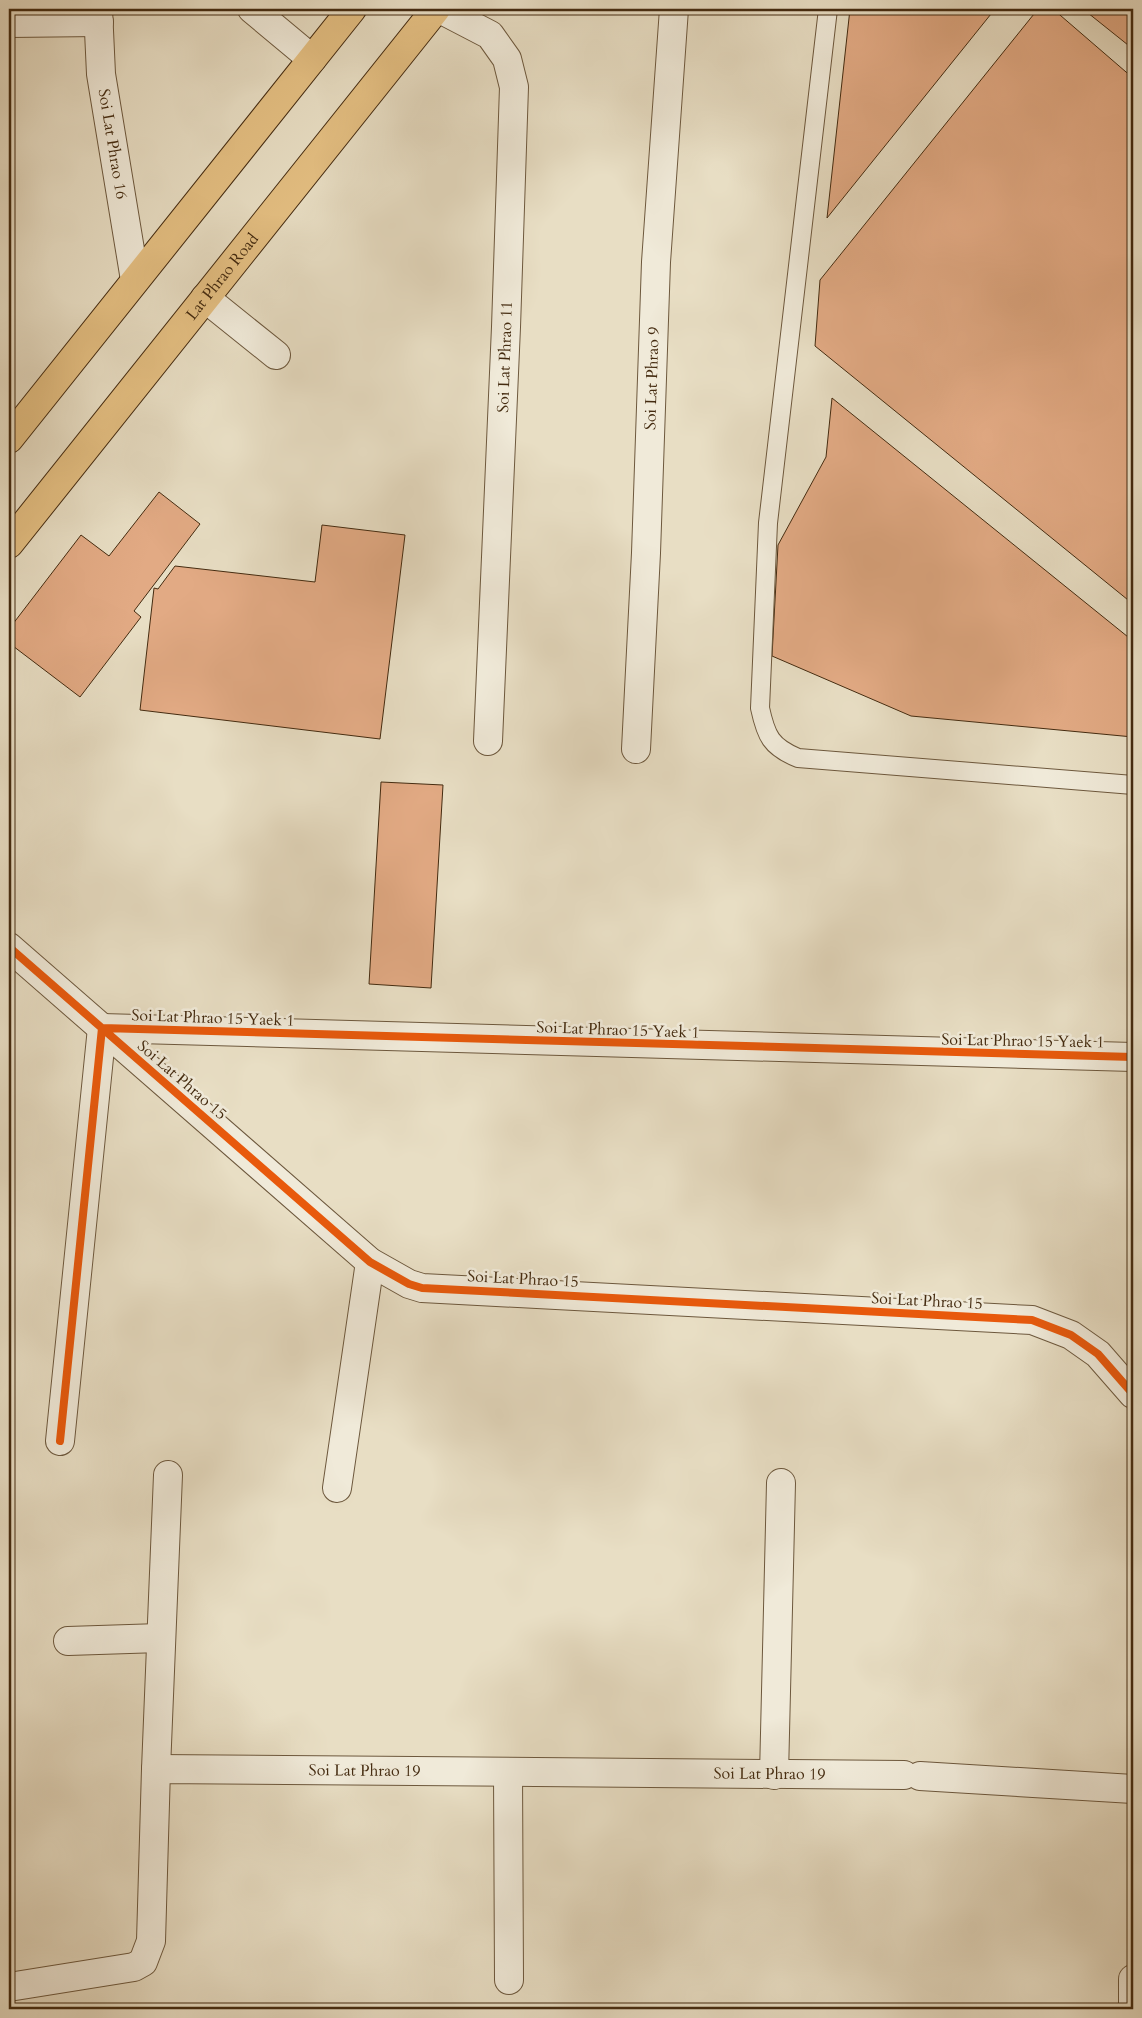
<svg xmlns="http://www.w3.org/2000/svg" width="1142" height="2018" font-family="Cardo,serif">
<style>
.building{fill:#e2aa84;stroke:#442b10}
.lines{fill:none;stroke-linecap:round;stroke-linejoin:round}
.service-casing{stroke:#6d583d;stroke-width:20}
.minor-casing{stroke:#6d583d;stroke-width:30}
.primary-casing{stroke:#442b10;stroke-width:30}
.service{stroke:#f0ead9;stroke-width:18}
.minor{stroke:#f0ead9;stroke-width:28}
.primary{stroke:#e4bf82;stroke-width:28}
.cycleway-casing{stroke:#f0ead9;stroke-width:11}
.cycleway{stroke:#e8590c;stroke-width:8}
.labels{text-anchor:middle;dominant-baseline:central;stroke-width:5;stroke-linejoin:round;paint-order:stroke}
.street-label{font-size:16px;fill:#442b10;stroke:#f0ead9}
</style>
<rect width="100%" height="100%" fill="#e8dec4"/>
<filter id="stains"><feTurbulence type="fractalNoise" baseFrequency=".004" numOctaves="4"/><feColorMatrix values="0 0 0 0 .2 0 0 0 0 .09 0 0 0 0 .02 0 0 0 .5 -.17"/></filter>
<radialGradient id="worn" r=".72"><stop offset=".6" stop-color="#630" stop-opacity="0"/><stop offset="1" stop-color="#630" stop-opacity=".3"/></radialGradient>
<path class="building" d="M850,9H995L827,218Z
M1038,9H1053L1133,78V604L815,346L820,280Z
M1083,9H1133V49Z
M832,398L1133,641V737L911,716L772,656L778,545L826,457Z
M159,492L200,524L134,611L141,617L80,697L9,643V629L81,535L109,556Z
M322,525L405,535L380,739L140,710L154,588L158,589L175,566L315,582Z
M381,782L443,785L431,988L369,984Z"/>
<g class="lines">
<defs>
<path id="service" d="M828,9L768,523L760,708C766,736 771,747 798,758L1133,785"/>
<g id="minor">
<path id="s1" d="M98,9L101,74L135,280"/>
<path d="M252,9L312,59"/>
<path d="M440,9L490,35L507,59L514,87L506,327L488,741"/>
<path d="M9,23L99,22"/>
<path d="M205,298L276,355"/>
<path id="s2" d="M636,749L646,553L656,262L674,9"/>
<path d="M9,947L370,1262L409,1284L422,1288L1032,1320L1071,1335L1098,1354L1133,1394"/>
<path d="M60,1441L102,1028L1133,1057"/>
<path d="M337,1488L370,1262"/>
<path d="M68,1641L160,1638"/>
<path d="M156,1769L168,1475"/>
<path d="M508,1772L509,1980"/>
<path d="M774,1775L781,1483"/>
<path d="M920,1776L1133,1789"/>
<path id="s3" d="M9,1987L134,1967L143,1962L151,1941L156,1769L904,1775"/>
<path d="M1133,2009V1979"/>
</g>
<g id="primary">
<path d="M9,439L352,9"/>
<path id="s4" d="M9,544L436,9"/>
</g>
</defs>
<use href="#service" class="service-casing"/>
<use href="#minor" class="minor-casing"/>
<use href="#primary" class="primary-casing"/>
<use href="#service" class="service"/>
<use href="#minor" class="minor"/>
<use href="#primary" class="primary"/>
<defs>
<path id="cycleway" d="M9,947L370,1262L409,1284L422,1288L1032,1320L1071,1335L1098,1354L1133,1394
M60,1441L102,1028L1133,1057"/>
</defs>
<use href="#cycleway" class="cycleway-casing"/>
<use href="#cycleway" class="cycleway"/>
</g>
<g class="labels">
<g class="street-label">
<text stroke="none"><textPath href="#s1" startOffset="136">Soi Lat Phrao 16</textPath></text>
<text stroke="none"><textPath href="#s4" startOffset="342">Lat Phrao Road</textPath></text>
<text transform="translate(505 357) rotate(-88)">Soi Lat Phrao 11</text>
<text stroke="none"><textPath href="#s2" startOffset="371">Soi Lat Phrao 9</textPath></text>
<text transform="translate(213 1018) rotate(2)">Soi Lat Phrao 15 Yaek 1</text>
<text transform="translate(618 1030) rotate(2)">Soi Lat Phrao 15 Yaek 1</text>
<text transform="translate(1023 1041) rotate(1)">Soi Lat Phrao 15 Yaek 1</text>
<text transform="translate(182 1080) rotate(41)">Soi Lat Phrao 15</text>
<text transform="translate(523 1279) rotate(3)">Soi Lat Phrao 15</text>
<text transform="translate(927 1301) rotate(3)">Soi Lat Phrao 15</text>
<text stroke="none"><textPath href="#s3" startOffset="540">Soi Lat Phrao 19</textPath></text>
<text stroke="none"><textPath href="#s3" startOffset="945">Soi Lat Phrao 19</textPath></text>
</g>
</g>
<rect width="1142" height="2018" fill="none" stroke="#e8dec4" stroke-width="30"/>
<rect x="10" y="10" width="1122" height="1998" fill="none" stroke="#442b10" stroke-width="2.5"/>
<rect x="15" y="15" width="1112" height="1988" fill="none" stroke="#442b10"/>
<rect width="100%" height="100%" filter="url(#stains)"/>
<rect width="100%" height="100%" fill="url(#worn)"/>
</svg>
